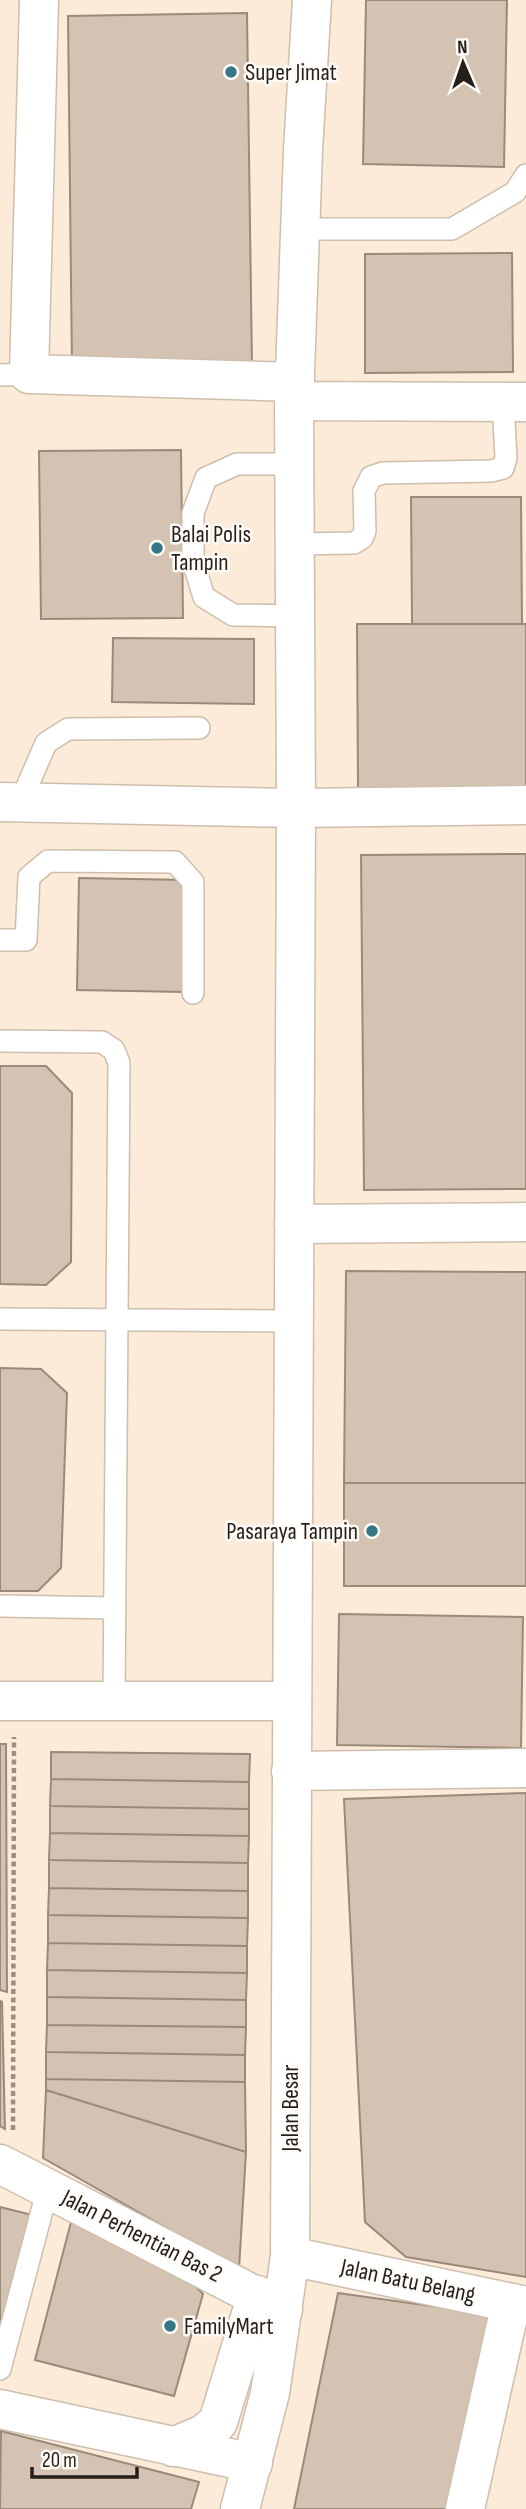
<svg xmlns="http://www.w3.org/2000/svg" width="526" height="2509" font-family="'Sofia Sans Condensed',sans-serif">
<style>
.building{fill:#d4c3b2;stroke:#9a8a7a;stroke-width:2}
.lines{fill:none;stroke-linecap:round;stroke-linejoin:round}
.service-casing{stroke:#cebead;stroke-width:24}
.minor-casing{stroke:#cebead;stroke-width:41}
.tertiary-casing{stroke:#cebead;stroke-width:41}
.path{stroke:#9b8f82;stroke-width:4.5;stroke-dasharray:5 3.5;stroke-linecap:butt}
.service{stroke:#fff;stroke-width:21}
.minor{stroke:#fff;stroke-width:38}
.tertiary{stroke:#fff;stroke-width:38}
.poi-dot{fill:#357789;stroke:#fefbf7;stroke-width:2.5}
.labels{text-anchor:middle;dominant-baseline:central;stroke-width:5;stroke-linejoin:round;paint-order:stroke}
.poi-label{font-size:24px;fill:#251f19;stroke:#fefbf7;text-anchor:start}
.street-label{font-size:24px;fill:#251f19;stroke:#fefbf7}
</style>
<rect width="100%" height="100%" fill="#fcebd9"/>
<path class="building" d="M366,0H507L504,167L363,164Z
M247,13L252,366L72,368L68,16Z
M512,253L513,372L365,373V254Z
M181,450L183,618L41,619L39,451Z
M411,497H521L522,624H412Z
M357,624H526V790H358Z
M113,638L254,639V704L112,702Z
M526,854V1189L364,1190L361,855Z
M79,878L187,880L184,992L77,990Z
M0,1066H46L72,1093L71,1262L46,1285L0,1284Z
M346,1271L526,1272V1483H344Z
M0,1368L41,1369L67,1393L61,1568L38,1591H0Z
M344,1483H526V1586H344Z
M339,1614L523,1617L521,1748L337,1745Z
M0,1744H6L7,1992L0,1990Z
M51,1752L250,1754L249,1782L51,1779Z
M51,1779L249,1782V1809L50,1806Z
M526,1793V2277L406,2257L365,2222L344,1799Z
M50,1806L249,1809V1836L50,1833Z
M50,1833L249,1836L248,1863L49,1860Z
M49,1860L248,1863V1891L49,1888Z
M49,1888L248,1891V1918L48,1915Z
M48,1915L248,1918L247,1946L48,1943Z
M48,1943L247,1946V1973L47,1970Z
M47,1970L247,1973L246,2000L47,1997Z
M47,1997L246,2000V2027L47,2025Z
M0,2001L2,2002L5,2129L0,2126Z
M47,2025L246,2027L245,2055L46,2052Z
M46,2052L245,2055V2082L46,2079Z
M46,2079L245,2082L246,2152L46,2090Z
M46,2090L246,2152L239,2269L43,2158Z
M0,2207L36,2216L0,2349Z
M71,2222L163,2254L203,2294L174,2396L35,2360Z
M338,2293L496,2315L457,2509H294Z
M1,2431L199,2482L191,2509H0Z"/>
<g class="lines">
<defs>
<path id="service" d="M300,229H452L515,192L526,175
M0,375L29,374
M294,464H237L206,478L193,513V562L204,597L233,615L295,616
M295,544L354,543L362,538L365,531L364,491L371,477L383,473L491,471L503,468L506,458L503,402
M20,803L46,743L68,729L199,728
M0,940H26L29,877L48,861L175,862L193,882V993
M0,1041L102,1042L114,1050L119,1063L114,1701
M0,1319L294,1321
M0,1606L115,1608
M0,2369L48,2188"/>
<path id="minor" d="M39,0L29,374L295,382
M296,808L526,805
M294,1224L526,1222
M0,1701H292
M291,1771L526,1768
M0,2164L283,2310
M0,2409L253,2463
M173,2447L204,2434L218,2422L257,2295
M465,2509L511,2303"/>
<path id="tertiary" d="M294,401L526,402
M0,802L296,808
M290,2256L526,2306
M240,2509L270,2393L290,2256L296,808L294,401L303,150L312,0"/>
</defs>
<use href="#service" class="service-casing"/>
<use href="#minor" class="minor-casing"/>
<use href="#tertiary" class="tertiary-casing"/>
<path class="path" d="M13,2130L14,1737"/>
<use href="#service" class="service"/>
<use href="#minor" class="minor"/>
<use href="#tertiary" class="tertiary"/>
</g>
<g class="poi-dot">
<circle cx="231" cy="72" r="7"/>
<circle cx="157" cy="548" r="7"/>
<circle cx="372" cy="1531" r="7"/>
<circle cx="170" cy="2326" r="7"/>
</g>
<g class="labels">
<g class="poi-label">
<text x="245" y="72">Super Jimat</text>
<text x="171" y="534">Balai Polis<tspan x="171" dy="28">Tampin</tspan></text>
<text x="358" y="1531" text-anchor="end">Pasaraya Tampin</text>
<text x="184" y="2326">FamilyMart</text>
</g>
<g class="street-label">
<text transform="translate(290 2108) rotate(-90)">Jalan Besar</text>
<text transform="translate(142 2236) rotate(27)">Jalan Perhentian Bas 2</text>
<text transform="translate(408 2281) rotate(12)">Jalan Batu Belang</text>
</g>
</g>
<g transform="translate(463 63) rotate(358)" stroke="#fefbf7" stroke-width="5" paint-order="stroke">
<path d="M0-5L12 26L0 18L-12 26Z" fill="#251f19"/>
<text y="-10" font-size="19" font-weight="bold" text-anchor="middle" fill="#251f19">N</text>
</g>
<path d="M32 2467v10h105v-10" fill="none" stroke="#251f19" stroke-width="3.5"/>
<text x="42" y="2467" font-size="21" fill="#251f19" stroke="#fefbf7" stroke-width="5" paint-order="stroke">20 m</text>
</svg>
